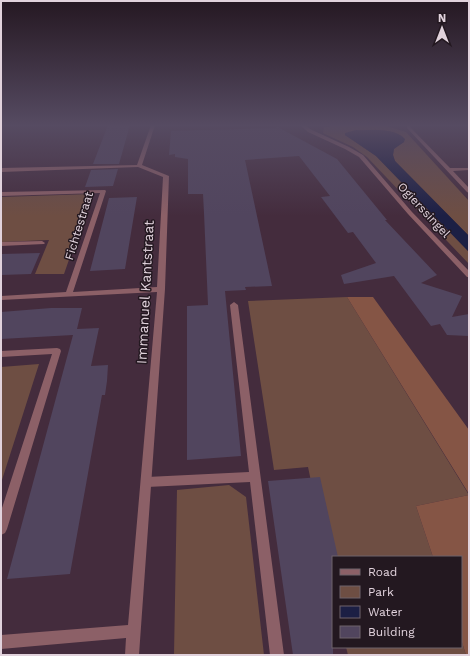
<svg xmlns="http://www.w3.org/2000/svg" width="470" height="656" font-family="'Work Sans',sans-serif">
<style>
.green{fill:#6e4e43}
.forest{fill:#855545}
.water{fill:#1c1f44}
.building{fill:#51455e}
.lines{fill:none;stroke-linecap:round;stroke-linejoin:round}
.service{fill:#8c6067;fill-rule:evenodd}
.pedestrian{fill:#8c6067;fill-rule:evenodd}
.minor{fill:#8c6067;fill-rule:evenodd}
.labels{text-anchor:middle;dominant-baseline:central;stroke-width:3;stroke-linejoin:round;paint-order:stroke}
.far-street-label{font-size:12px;fill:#e1d2dc;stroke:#231820}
.street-label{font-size:14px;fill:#e1d2dc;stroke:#231820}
</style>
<rect width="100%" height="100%" fill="#442c3d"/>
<path class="green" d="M329,125H383L406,132L469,201V236L395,161L393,155L394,148L404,142L402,136C387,128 361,128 345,135L376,156L469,252V264L367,157L353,147L323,133L324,127H330Z
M92,194L64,274H35L49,240L1,242V197Z
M347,297L469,495L416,506L433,557H333V586L308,467L274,470L248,301Z
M39,364L1,483V367Z
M229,485L246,497L264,655H174L177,490Z
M461,639L466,655H348L346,647H461Z"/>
<path class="forest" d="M347,297H373L469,430V494Z
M469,495V655H466L461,639V557H433L416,506Z"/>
<path class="water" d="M356,130C370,131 394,127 405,139L404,142L394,149L393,155L395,161L469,236V252L376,156L345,135V133Z"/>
<path class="building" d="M108,125H130L119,164H93Z
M274,125L337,159L387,220H385L437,275L421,283L462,296L452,317L469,314V336L447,335L440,324L431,326L394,276L344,284L341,275L376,263L353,232L348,233L321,197L330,196L299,156L245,160L272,286L245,287L246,290L225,291L241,456L187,460V306L208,305L204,213L203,194H188V159L175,157V154L169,155L171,131L275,128L278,130Z
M118,169L113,186L85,187L91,170Z
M137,197L125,269L90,271L109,198Z
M40,253L31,274L1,275V254Z
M51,308H82L77,329L99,328L91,366L108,365L107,381L105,395H102L70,574L7,579L73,335L1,339V312Z
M320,477L338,557H333V655H293L268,481Z"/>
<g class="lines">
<path class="service" d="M234,302L238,305L284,655H270L250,482L147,487L143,486L142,482L143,478L147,477L249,472L230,305Z"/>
<path class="pedestrian" d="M57,348L60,349L61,351L7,529L5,533L1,535V511L52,354L1,357V351Z"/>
<path class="minor" d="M151,125H155L142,165L169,176L165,289L139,655H125L126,638L1,649V635L128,625L157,292L1,300V296L66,292L100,193L1,196V192L105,190L106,191L73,292L157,287L163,177L138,167L1,172V168L137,165Z
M300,125H304L312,130L349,147L363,155L412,212L469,271V277H467L408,214L359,157L345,149L308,132Z
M407,125H411L410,127L450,168H469V170L453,171L469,188V193L467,192L407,128Z
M42,241L45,243L44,244L1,246V242Z"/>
</g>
<linearGradient id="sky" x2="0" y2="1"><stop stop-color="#251822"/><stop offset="0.58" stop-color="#564b62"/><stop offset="1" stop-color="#564b62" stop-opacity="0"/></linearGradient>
<rect width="470" height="216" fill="url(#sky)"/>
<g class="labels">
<g class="far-street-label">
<text transform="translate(424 210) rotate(47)">Ogierssingel</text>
<text transform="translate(79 226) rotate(-73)">Fichtestraat</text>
</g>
<g class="street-label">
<text transform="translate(145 292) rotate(-87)">Immanuel Kantstraat</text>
</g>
</g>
<rect width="470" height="656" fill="none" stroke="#e1d2dc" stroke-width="4"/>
<rect x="332" y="556" width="130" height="92" fill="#231820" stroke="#6f626b"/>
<rect x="340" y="569" width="20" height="6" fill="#8c6067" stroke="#6f626b"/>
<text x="368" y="576" font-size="12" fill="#e1d2dc">Road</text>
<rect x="340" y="586" width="20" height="12" fill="#6e4e43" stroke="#6f626b"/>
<text x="368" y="596" font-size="12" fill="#e1d2dc">Park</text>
<rect x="340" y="606" width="20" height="12" fill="#1c1f44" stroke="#6f626b"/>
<text x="368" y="616" font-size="12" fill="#e1d2dc">Water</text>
<rect x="340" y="626" width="20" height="12" fill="#51455e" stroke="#6f626b"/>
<text x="368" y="636" font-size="12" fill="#e1d2dc">Building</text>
<g transform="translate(442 28)" stroke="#231820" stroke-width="3" paint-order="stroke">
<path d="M0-3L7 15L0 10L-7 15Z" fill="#e1d2dc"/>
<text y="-6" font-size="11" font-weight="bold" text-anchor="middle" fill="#e1d2dc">N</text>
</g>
</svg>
